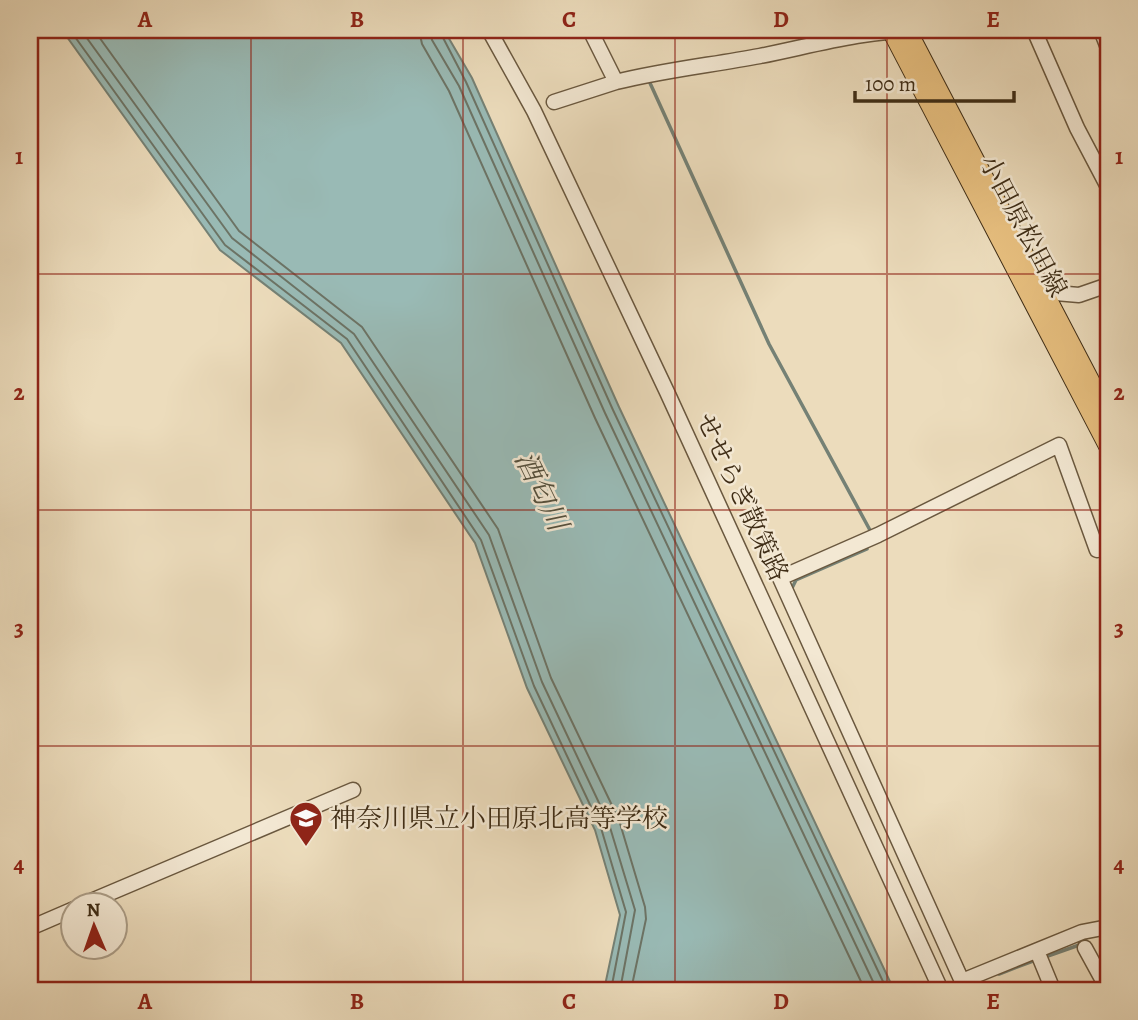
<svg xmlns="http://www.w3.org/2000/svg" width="1138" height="1020" font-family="Alegreya,'Noto Serif JP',serif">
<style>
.water{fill:#99bab5;stroke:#758175;stroke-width:2}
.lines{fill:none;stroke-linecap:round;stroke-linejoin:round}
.shore{stroke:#6c7365;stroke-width:2}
.stream{stroke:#758175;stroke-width:3.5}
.minor-casing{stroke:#6a583f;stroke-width:17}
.major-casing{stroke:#3e2c15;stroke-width:20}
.minor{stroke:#f3e8d3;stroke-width:14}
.major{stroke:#e6be7e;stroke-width:18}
.grid{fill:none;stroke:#8f2418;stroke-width:2;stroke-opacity:0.55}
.labels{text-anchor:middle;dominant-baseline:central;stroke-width:5;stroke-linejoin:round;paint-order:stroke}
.street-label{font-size:26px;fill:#3e2c15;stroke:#f3e8d3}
.poi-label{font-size:26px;fill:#3e2c15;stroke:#f3e8d3;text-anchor:start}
.water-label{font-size:28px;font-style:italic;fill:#55503d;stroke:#f3e8d3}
.neatline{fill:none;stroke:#8f2418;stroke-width:2.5}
.grid-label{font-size:23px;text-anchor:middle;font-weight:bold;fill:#8f2418}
</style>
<rect width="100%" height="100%" fill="#ecdcbc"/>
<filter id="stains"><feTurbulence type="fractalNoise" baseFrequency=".00286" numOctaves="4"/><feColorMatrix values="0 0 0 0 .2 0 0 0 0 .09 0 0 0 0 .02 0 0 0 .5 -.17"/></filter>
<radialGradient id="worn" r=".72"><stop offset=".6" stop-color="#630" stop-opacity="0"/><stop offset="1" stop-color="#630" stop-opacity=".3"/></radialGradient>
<path class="water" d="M62,30H444L472,78L619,407L894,990H604L620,915L595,830L527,688L475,543L341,343L220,250Z"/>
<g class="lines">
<path class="shore" d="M70,30L225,245L347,339L481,540L534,686L601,828L626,912L611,990
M81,30L232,238L354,334L489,535L542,682L609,824L635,910L620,990
M94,30L239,231L362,327L498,529L551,678L619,820L645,907L646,919L631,990
M419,30L422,44L449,91L595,418L865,990
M430,30L432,40L459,86L605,413L877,990
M439,30L466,82L613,410L887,990"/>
<path class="stream" d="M650,83L769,344L871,532
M791,590L796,580L867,549
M944,928L965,972
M1045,957L1082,944
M999,974L1033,961"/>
<defs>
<path id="minor" d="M489,30L534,111L667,392L941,990
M590,30L616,82C664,70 712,65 760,56C815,45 862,31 919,30
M1034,30L1077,128L1108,187
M1101,30L1108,48
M554,102L616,82
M1044,292L1079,295L1108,285
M84,904L353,790
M30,928L74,909
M1085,948L1108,990
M1037,951L1051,985L1044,990
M962,981L1082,932L1108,927
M966,990L780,578L878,535L1059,445L1097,550L1108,548"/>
<path id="major" d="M891,30L1108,446
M907,30L1108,415"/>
</defs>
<use href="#minor" class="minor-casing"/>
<use href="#major" class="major-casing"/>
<use href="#minor" class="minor"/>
<use href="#major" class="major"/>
</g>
<path class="grid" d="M251,30V990M463,30V990M675,30V990M887,30V990M30,274H1108M30,510H1108M30,746H1108"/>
<defs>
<symbol id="school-pin" viewBox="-11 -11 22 30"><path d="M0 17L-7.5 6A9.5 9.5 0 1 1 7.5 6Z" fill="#8f2418" stroke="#f3e8d3"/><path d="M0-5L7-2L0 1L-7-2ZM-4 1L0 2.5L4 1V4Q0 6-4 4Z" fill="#fff"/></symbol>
</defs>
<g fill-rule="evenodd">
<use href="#school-pin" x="287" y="799" width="38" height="52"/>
</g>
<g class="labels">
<g class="street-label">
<text transform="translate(1023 226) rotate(62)">小田原松田線</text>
<text transform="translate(742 497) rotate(65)">せせらぎ散策路</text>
</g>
<g class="poi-label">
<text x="330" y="818">神奈川県立小田原北高等学校</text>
</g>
<g class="water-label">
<text transform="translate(541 491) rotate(64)">酒匂川</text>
</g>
</g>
<rect width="1138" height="1020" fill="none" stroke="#ecdcbc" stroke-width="77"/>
<g transform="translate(94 926) rotate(358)"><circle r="33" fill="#f3e8d3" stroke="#ab9d87" stroke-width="2"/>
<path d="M0-5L12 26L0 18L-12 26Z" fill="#8f2418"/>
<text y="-10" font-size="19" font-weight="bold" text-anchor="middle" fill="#3e2c15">N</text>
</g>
<path d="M855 91v10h159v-10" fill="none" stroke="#3e2c15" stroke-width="3.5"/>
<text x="865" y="91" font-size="21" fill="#3e2c15" stroke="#f3e8d3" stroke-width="5" paint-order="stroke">100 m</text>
<rect x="38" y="38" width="1062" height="944" class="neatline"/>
<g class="grid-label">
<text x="145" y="27">A</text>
<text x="357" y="27">B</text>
<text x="569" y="27">C</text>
<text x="781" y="27">D</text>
<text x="993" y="27">E</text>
<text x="19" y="164">1</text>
<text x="1119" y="164">1</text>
<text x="19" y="400">2</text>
<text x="1119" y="400">2</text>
<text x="19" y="636">3</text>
<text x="1119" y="636">3</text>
<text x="19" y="872">4</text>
<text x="1119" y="872">4</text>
<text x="145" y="1009">A</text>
<text x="357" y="1009">B</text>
<text x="569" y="1009">C</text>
<text x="781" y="1009">D</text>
<text x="993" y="1009">E</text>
</g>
<rect width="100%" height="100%" filter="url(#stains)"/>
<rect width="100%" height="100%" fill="url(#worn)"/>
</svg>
